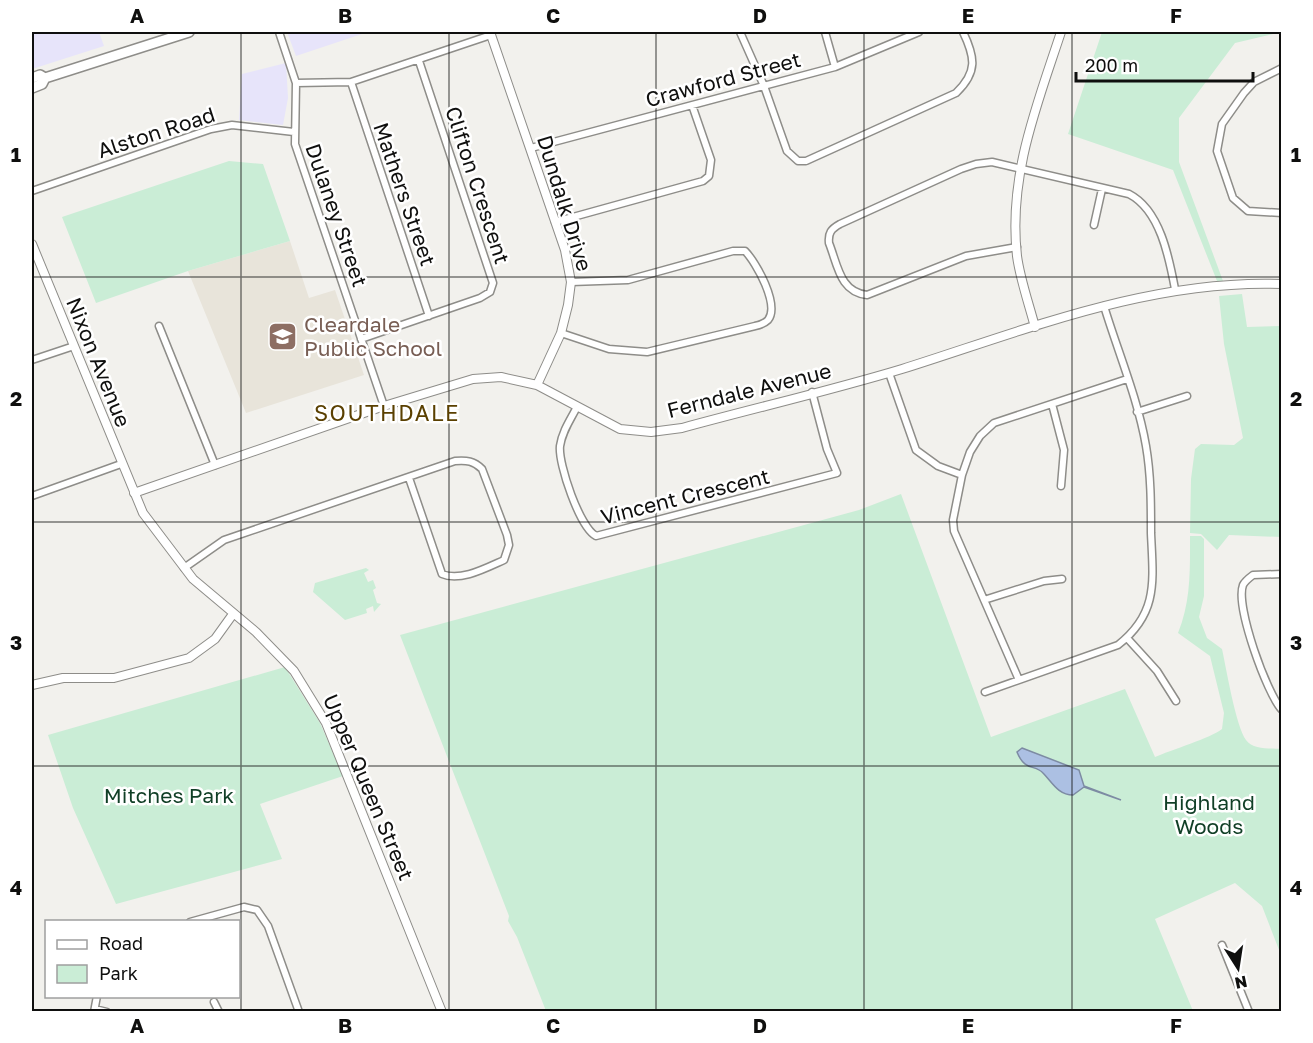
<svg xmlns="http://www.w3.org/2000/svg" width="1313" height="1043" font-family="'Golos Text',sans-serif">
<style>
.commercial{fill:#e7e4fa}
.built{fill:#e8e4da}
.green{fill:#caedd6}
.water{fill:#acc0e3;stroke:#7d8ba3;stroke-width:1.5}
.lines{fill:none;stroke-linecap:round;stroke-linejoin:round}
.minor-casing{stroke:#8e8d89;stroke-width:9}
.tertiary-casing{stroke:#8e8d89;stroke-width:10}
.secondary-casing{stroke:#8e8d89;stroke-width:12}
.minor{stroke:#fff;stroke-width:6}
.tertiary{stroke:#fff;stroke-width:8}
.secondary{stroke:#fff;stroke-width:9}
.grid{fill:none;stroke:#0f0f0e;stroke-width:1.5;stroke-opacity:0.55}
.labels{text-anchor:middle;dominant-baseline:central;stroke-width:5;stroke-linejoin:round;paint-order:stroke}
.street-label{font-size:21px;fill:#0f0f0e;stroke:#fff}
.education-label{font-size:21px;fill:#785e54;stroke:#fff;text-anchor:start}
.park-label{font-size:21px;fill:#103f26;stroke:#fff}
.neighbourhood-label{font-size:22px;letter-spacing:1.5px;fill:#5a4001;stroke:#fff}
.neatline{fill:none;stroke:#0f0f0e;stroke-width:2}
.grid-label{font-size:20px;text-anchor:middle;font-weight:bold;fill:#0f0f0e}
</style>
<rect width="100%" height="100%" fill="#f2f1ed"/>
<path class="commercial" d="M32,32H99L104,46L32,69Z
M287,32H368L296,56Z
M286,63L288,98L283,125L239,120L242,74Z"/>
<path class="built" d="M290,241L309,298L335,290L364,375L246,413L188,271Z"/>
<path class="green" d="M1102,32H1281L1235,43L1179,118V162L1223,281H1217L1173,170L1068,134Z
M229,161L263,164L290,241L188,271L96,303L62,217Z
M1242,294L1247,327L1281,326V537L1229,535L1217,550L1201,534L1190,533L1191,479L1195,449L1201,444L1234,445L1243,438L1224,344L1219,296Z
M901,494L991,737L1125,689L1155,757C1171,750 1211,738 1222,729L1224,713L1210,656L1178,633C1191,601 1190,570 1190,536H1201L1204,539V596L1199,617L1207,638L1222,649C1226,667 1236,727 1246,740C1253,750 1271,748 1281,749V955L1262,906L1235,883L1155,919L1193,1011H546L517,937L508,921L509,916L400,635L859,510Z
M366,568L369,570L364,573L368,582L373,580L376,588L373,590L377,603L381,604L374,612L373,606L366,609L367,613L345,620L313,592L315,583Z
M285,667L320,723L343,776L260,804L282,859L116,904L73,808L48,735Z"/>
<path class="water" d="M1022,748L1079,770L1084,786L1121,800L1084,787L1073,795C1058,795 1052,782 1043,773C1035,764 1025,772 1017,752Z"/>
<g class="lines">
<defs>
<path id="minor" d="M279,32L296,83L295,144L384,406
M740,32L764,86L787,151L798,161H806L956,93C978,72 975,57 963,32
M825,32L835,67
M1282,68L1254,82L1244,93L1222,124L1217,151L1233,198L1248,211L1282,213
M351,82L429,316
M296,83L351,82L491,35
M531,148L835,67L919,32
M32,191L211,129L232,125L294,132
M555,222L703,181L709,176L711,160L692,105
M1094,225L1102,189
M1017,247L966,256L867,295C840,292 838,266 829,243C828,233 831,229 840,224L961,169L976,164L992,162L1129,194C1160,210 1169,257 1175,289
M159,326L215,465
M561,333L609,349L647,352L755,326C760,325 765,323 768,320C780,305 756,262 745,251H733L628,280L571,282
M361,339L480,298L490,292L493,283L419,61
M32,360L74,346
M889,373L916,450L938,466L962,475
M1052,404L1064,450L1061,486
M577,407C570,420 562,432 560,446C558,464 580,528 596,536L837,473L827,449L812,392
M1137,412L1187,396
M32,496L121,464
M184,568L224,540L455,461C467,460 474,461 482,469L507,535L509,545L504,560C486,568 460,582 442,574L409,478
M1282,574L1253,575C1249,578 1245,581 1243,585C1235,606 1267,694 1282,710
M984,600L1044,581L1062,579
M1127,638L1157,671L1176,701
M1019,680L954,531L953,520L962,475L970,452L980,436L994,423L1127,379
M985,692L1118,645C1159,613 1153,580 1151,533C1151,504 1151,475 1146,446C1138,399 1118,352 1104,306
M190,922L244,907L257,910L268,926L299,1012
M1222,945L1249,1012
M214,1002L219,1012
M95,1009L107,1012
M94,1012L97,996"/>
<path id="tertiary" d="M490,32L565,250L571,282L568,305L561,333L537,385
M32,244L143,513L193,579L256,632L294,671L326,723L442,1012
M1035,327C1029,304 1020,279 1017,256C1008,176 1037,105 1061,32
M134,493L384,406L473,379L501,377L537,385L620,429L651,432L682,428C755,408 829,391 902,369C1026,330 1150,279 1282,284
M32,685L63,678H114L189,658L215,639L233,614"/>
<path id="secondary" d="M32,78L40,75L45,78L189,32
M32,88L42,84L45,78"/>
</defs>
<use href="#minor" class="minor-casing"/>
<use href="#tertiary" class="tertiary-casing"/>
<use href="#secondary" class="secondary-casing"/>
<use href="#minor" class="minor"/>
<use href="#tertiary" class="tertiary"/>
<use href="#secondary" class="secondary"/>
</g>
<path class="grid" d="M241,32V1012M449,32V1012M656,32V1012M864,32V1012M1072,32V1012M32,277H1282M32,522H1282M32,766H1282"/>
<defs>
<symbol id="school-square" viewBox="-11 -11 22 22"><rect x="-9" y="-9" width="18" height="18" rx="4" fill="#8d6e63" stroke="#fff"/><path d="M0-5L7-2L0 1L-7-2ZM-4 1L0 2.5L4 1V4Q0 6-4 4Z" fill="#fff"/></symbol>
</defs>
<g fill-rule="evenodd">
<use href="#school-square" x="266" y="320" width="33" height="33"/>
</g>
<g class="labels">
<g class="street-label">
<text transform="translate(723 79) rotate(-15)">Crawford Street</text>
<text transform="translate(156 132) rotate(-18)">Alston Road</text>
<text transform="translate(478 185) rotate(72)">Clifton Crescent</text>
<text transform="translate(405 194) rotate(71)">Mathers Street</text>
<text transform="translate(565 203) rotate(73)">Dundalk Drive</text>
<text transform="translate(337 215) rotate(71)">Dulaney Street</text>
<text transform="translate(99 362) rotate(68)">Nixon Avenue</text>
<text transform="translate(749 390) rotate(-14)">Ferndale Avenue</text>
<text transform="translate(685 496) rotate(-14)">Vincent Crescent</text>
<text transform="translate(369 787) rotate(67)">Upper Queen Street</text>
</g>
<g class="education-label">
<text x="304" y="324">Cleardale<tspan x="304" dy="24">Public School</tspan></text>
</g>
<g class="park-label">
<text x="169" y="795">Mitches Park</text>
<text x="1209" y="802">Highland<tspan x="1209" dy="24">Woods</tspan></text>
</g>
<g class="neighbourhood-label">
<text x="387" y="412">SOUTHDALE</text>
</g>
</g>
<rect width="1313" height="1043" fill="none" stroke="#ffffff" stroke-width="66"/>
<rect x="45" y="920" width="195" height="78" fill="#ffffff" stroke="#9f9f9f" stroke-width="1.5"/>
<rect x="57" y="940" width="30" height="9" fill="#ffffff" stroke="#9f9f9f" stroke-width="1.5"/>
<text x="99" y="950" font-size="18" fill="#0f0f0e">Road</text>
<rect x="57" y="965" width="30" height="18" fill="#caedd6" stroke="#9f9f9f" stroke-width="1.5"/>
<text x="99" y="980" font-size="18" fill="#0f0f0e">Park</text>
<g transform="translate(1238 968) rotate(168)" stroke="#ffffff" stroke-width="4.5" paint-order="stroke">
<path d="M0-4.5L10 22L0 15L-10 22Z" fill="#0f0f0e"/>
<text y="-9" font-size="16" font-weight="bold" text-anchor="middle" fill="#0f0f0e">N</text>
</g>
<path d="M1076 72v9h177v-9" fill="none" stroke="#0f0f0e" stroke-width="3"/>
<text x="1085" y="72" font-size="18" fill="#0f0f0e" stroke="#ffffff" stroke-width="4.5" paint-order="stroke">200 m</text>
<rect x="33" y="33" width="1247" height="977" class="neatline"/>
<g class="grid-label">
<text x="137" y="23">A</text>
<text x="345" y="23">B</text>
<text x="553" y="23">C</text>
<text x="760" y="23">D</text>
<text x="968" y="23">E</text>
<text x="1176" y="23">F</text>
<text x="16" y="162">1</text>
<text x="1296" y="162">1</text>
<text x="16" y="406">2</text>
<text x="1296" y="406">2</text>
<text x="16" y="650">3</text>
<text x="1296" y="650">3</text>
<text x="16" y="895">4</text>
<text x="1296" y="895">4</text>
<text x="137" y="1033">A</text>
<text x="345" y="1033">B</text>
<text x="553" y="1033">C</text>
<text x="760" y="1033">D</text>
<text x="968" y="1033">E</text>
<text x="1176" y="1033">F</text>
</g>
</svg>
